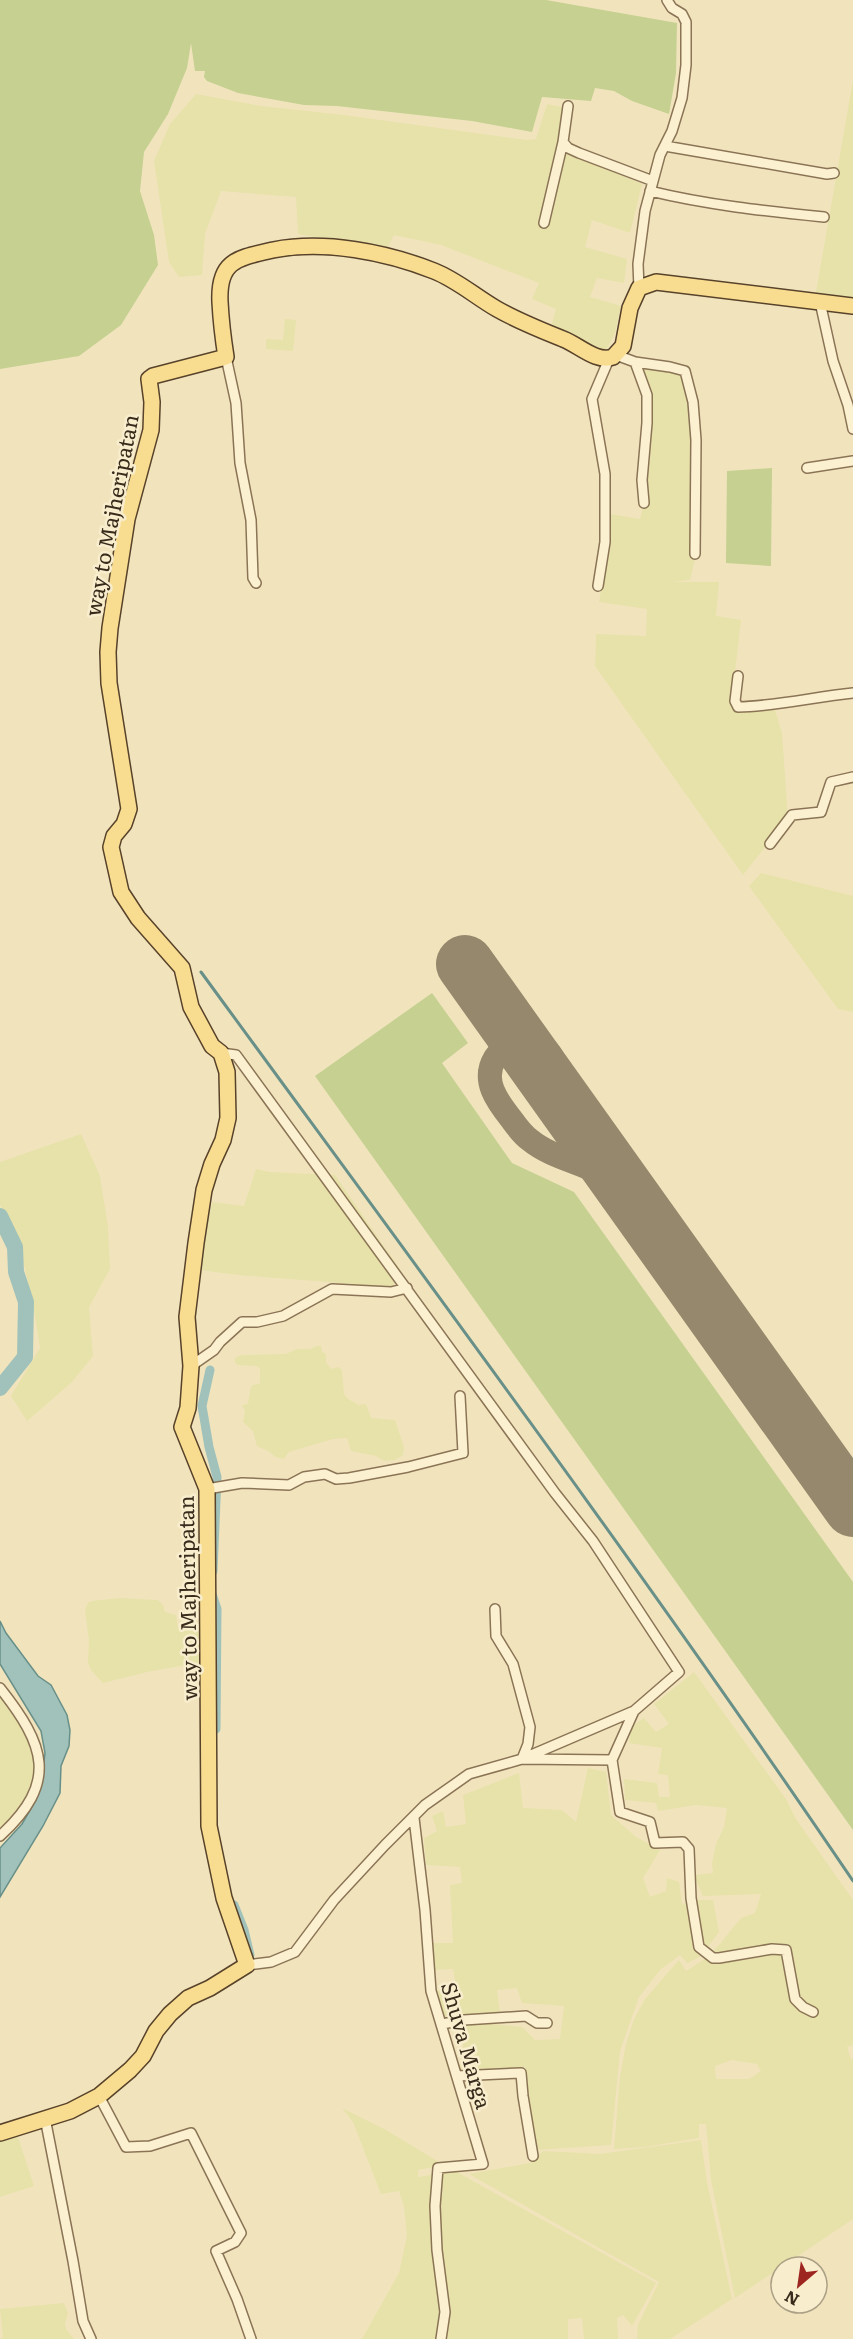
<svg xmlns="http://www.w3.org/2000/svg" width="853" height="2339" font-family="Literata,serif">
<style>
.farmland{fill:#e7e1aa;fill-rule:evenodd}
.green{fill:#c5d091}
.water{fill:#a1c2ba;stroke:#689089;stroke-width:1.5}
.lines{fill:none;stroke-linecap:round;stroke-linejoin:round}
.stream{stroke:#689089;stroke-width:3}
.canal{stroke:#a1c2ba;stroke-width:9}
.river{stroke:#a1c2ba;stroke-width:16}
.taxiway{stroke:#95886c;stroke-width:24}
.runway{stroke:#95886c;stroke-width:58}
.street-casing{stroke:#8b7455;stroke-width:12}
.primary-casing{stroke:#58422a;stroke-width:18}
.street{stroke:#fbf1d1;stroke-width:9}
.primary{stroke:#f8dd91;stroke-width:15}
.labels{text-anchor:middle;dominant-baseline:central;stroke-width:5;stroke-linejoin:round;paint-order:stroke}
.street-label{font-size:21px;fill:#392b1b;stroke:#f8eecd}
</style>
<rect width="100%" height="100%" fill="#f1e4bd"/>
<path class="farmland" d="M853,80V301L815,298Z
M196,94L261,106L344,115L527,140L536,139L547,104L567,108L565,152L642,184L630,233L592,220L585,247L627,259L624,283L597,278L590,297L621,306L615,333L606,351L551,327L556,309L532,299L539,283L441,245L394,235L387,249L298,234L296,197L221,191L205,234L202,275L179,277L169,262L154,161L170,124Z
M285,319L296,320L293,351L266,349V339L283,340Z
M635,362L685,371L693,402L697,551L690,580L671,582H719L716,616L741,620L731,707L737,712L775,710L782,733L788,818L743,875L595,666L596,634L646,636L647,609L599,602L604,573L610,514L640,519L644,503L647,395Z
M761,873L853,896V1012L838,1009L749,886Z
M81,1134L100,1176L108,1227L110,1269L89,1307L93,1356L72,1382L27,1421L11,1396L40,1348L34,1310L19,1242L0,1205V1162Z
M256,1169L269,1172L335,1175L401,1271L392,1287L238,1275L200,1270L205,1234L212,1202L244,1206Z
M317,1346H321L322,1352L326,1354V1362L331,1369L338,1367L342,1370L344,1394L348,1399L359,1405L366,1404L371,1418L395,1420L404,1447L403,1455L395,1460L384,1461L376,1456L351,1451L347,1438L333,1439L289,1452L284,1459L275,1457L270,1452L257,1446L253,1431L243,1422L245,1411L242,1405L248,1404L251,1386L260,1383V1368L256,1366L238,1365L235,1363V1358L242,1355L286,1354L297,1349H310Z
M120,1598L158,1600L163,1605L165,1612L176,1615L178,1628H199L204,1632L202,1662L147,1672L103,1683L91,1670L88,1663L89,1640L85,1610L88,1603L92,1601Z
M694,1672L786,1799L796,1819L853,1900V2045L847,2047L851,2059L853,2058V2219L735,2298L711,2180L706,2124H699V2138L645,2147L614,2149L620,2076L626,2044L634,2019L645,1999L679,1960L686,1971L710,1956L741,1918L755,1913L761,1894L703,1896L694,1875L713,1873L712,1863L716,1844L724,1827L727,1808L696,1805L658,1811L656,1803L625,1800L624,1779L657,1783L659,1797H670L668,1775L658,1774L662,1748L629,1743L631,1727L644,1718L656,1732L669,1724L654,1704ZM732,2060L757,2064L761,2071L749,2079H716L715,2066Z
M0,1694L19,1719L36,1762L27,1803L0,1830Z
M588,1768L606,1772L611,1815L636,1837L660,1850L643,1878L650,1897L666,1891L667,1878L679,1882L682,1904L699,1900H713L719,1932L700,1957L687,1963L680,1955L661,1969L639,1997L620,2051L611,2145L536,2150L525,2067L459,2072L467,2021L522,2027L535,2040L560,2039L564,2006L522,2003L517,1988L497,1990L500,2013L444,2018L436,1991L456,1986L453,1969L432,1970L429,1943H453L450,1885L462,1883L460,1867L426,1865L424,1838L437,1831L432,1816L443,1811L446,1827L466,1824L463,1795L519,1773L523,1808L562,1810L576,1822Z
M342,2108L386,2130L444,2165L418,2170V2177L455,2171L656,2283L632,2326L623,2315L617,2318L618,2339H584L582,2318L568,2319V2339H362L399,2273L407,2235L404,2206L399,2191L381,2194L353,2122Z
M17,2134L34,2186L0,2197V2141Z
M701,2140L707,2182L732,2299L670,2339H637L638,2325L659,2282L469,2174L530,2163L543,2151L600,2154Z
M64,2303L68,2314L65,2324L66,2329L74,2339H0L3,2337L0,2309Z"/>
<path class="green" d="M0,0H546L677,23L676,73L669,114L632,101L614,91L595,88L591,101L542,97L532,132L472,121L337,106L304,105L238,93L207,81L204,77L205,71H195L191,43L187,68L168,114L144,152L140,191L154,235L158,265L121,325L79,356L0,369Z
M772,468L771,566L726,563L727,471Z
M432,993L468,1043L442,1063L512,1163L574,1192L853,1582V1830L315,1076Z"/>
<path class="water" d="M0,1621L6,1633L38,1676L51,1685L67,1715L70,1730L69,1746L61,1766L60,1793L43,1826L0,1897V1848L22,1824L36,1800L41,1787L45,1753L41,1731L0,1664Z"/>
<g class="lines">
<path class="stream" d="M201,972C421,1273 644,1572 853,1881"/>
<path class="canal" d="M210,1370L202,1406L209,1447L217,1477L213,1571
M212,1594L217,1609L216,1729
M234,1905L244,1930L250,1955"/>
<path class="river" d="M0,1216L15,1247L16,1272L26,1302L25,1357L0,1388"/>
<path class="taxiway" d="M568,1109C556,1083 563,1040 521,1042C510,1043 501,1049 495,1058C481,1081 498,1102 512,1120C517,1127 523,1135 530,1140C553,1159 587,1163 612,1180C621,1186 628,1194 635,1202"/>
<path class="runway" d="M465,964L853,1508"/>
<defs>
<path id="street" d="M563,142L568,106
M665,146L827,174L834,173
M650,191C707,205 765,211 824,217
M544,223L563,142L568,148L579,153L653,181
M639,288L638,264L645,211L660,155L672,131L682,98L686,65V22L682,14L672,8L667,0
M820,302L833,361L848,405L853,429
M616,355L635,362L670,367L685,371L693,402L696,440L695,554
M226,357L236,403L240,463L251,520L253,578L256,583
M635,362L647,395V423L642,480L644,503
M807,468L853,461
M598,586L605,542V474L592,399L609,359
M738,676L735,701L738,707C778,706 814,697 853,693
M770,844L792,815L821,812L831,782L853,777
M221,1053L236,1055L555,1493L593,1541L679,1672L634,1711L612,1760L522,1759L469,1774L425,1805L385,1845L334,1900L295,1952L271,1962L247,1965
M191,1366L214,1350L220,1342L242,1322H257L283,1316L332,1289L391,1292L407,1288
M207,1489L242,1483L289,1485L304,1477L325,1474L336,1479L349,1478L408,1467L463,1453L460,1396
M495,1609L496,1636L513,1664L530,1727L528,1744L522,1759L634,1711
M0,1688C45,1745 59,1782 0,1836
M612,1760L620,1812L650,1822L655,1843L683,1842L689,1849L691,1898L699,1947L713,1958H719L772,1949L786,1950L795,1999L803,2007L813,2012
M414,1818L425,1910L431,1991L483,2164L438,2168L435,2206L437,2250L445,2312L441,2339
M442,2024L464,2020L526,2016L537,2023H547
M457,2076L521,2073L523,2096L533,2156
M99,2096L126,2147L150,2146L191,2133L241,2233L235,2242L216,2251L237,2299L251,2339
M45,2118L73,2261L83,2321L91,2339"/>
<path id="primary" d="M0,2133L70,2111L99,2096L130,2070L143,2056L156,2031L170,2014L188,1998L210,1988L247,1965L224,1898L209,1826L207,1489L182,1427L188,1408L191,1366L187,1317L196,1243L204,1190L212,1164L223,1140L228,1118L227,1072L221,1053L212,1046L191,1007L182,968L138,918L121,892L111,847L114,836L124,824L129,809L109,683L108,652L110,628L127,519L151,430L152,402L149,379L153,376L226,357C223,338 221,321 220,302C218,260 238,258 273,250C325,240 386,252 434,271C457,280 476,297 497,309C518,321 541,330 563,339C579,345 596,363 613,357L623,346L630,308L639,288L656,282L853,306"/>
</defs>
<use href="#street" class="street-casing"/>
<use href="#primary" class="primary-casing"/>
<use href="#street" class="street"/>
<use href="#primary" class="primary"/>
</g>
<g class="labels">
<g class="street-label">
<text transform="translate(110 515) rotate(-79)">way to Majheripatan</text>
<text transform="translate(186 1598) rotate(-91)">way to Majheripatan</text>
<text transform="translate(468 2045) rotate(74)">Shuva Marga</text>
</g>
</g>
<g transform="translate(799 2285) rotate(209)"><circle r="28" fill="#f8eecd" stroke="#aca086" stroke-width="1.5"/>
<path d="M0-4.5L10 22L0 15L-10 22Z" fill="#9e2620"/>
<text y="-9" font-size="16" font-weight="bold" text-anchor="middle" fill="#392b1b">N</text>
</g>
</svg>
